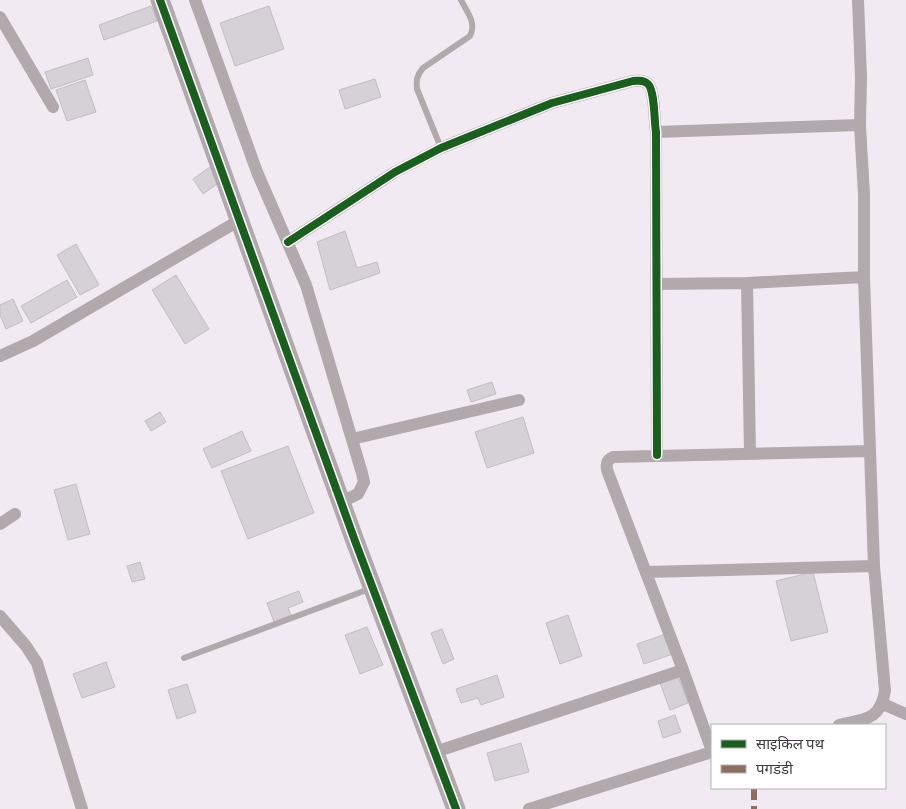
<svg xmlns="http://www.w3.org/2000/svg" width="906" height="809" font-family="Barlow,'Noto Sans Devanagari',sans-serif">
<style>
.building{fill:#d6d1d7;stroke:#c2bdc3}
.lines{fill:none;stroke-linecap:round;stroke-linejoin:round}
.lane{stroke:#b1a9ac;stroke-width:6}
.street{stroke:#b1a9ac;stroke-width:12}
.secondary{stroke:#b0a8ac;stroke-width:19}
.quiet{stroke:#8d6e63;stroke-width:6;stroke-dasharray:12 6;stroke-linecap:butt}
.cycleway-casing{stroke:#fff;stroke-width:11}
.cycleway{stroke:#1b5e20;stroke-width:8}
</style>
<rect width="100%" height="100%" fill="#f1eaf2"/>
<path class="building" d="M151,6L157,21L104,40L99,25Z
M269,6L284,49L235,66L220,23Z
M88,58L93,75L51,89L45,72Z
M375,79L381,97L345,109L339,90Z
M85,80L96,112L67,121L56,90Z
M210,167L220,182L203,194L193,179Z
M345,231L357,268L377,262L380,273L330,290L317,242Z
M76,244L99,285L80,295L57,255Z
M176,275L209,329L185,344L152,290Z
M67,280L77,297L31,323L21,306Z
M13,299L23,321L6,329L0,315V305Z
M492,382L496,394L471,402L467,390Z
M160,412L166,422L151,431L145,421Z
M523,417L534,453L487,468L475,432Z
M242,431L251,451L212,468L203,449Z
M288,446L314,513L248,539L221,471Z
M76,484L90,534L68,540L54,490Z
M140,562L145,579L132,582L127,566Z
M813,572L828,632L791,641L776,581Z
M299,591L303,602L288,608L291,615L274,622L267,603Z
M568,615L582,656L560,664L546,623Z
M367,627L383,665L360,674L345,635Z
M442,629L454,659L443,664L431,633Z
M666,634L673,654L644,664L637,644Z
M106,662L115,687L82,698L73,674Z
M497,675L504,697L481,705L478,698L461,703L456,689Z
M678,676L688,703L670,710L660,683Z
M187,684L196,712L177,719L168,690Z
M675,715L681,732L663,738L658,721Z
M521,743L529,772L495,781L487,753Z"/>
<g class="lines">
<path class="lane" d="M441,148L417,89C416,80 417,75 423,68L470,36C477,23 467,12 461,0
M184,658L372,588"/>
<path class="street" d="M195,0L257,172L306,285L362,473L364,482L358,494L341,502
M0,17L53,107
M656,132L860,125
M288,242L395,172L441,148L552,103L633,81C638,81 643,79 648,84C655,91 654,121 656,132L657,455
M747,283L750,453
M657,284L747,283L864,277
M0,356L33,341L240,220
M352,439L519,400
M0,524L15,514
M647,572L874,566
M0,616L26,646L37,663L82,809
M883,704L906,714
M839,725C864,719 880,721 885,691L874,566L864,277V195L860,125L861,77L858,0
M712,751L683,670L607,470C606,463 607,460 613,457L870,451
M435,752L683,670
M529,809L712,752"/>
<path class="secondary" d="M160,0L355,541L456,809"/>
<path class="quiet" d="M754,788V809"/>
<defs>
<path id="cycleway" d="M160,0L355,541L456,809
M288,242L395,172L441,148L552,103L633,81C638,81 643,79 648,84C655,91 654,121 656,132L657,455"/>
</defs>
<use href="#cycleway" class="cycleway-casing"/>
<use href="#cycleway" class="cycleway"/>
</g>
<rect x="711" y="724" width="175" height="65" fill="#ffffff" stroke="#b3b1b3"/>
<rect x="721" y="740" width="25" height="8" fill="#1b5e20" stroke="#b3b1b3"/>
<text x="756" y="749" font-size="15" fill="#403b41">साइकिल पथ</text>
<rect x="721" y="765" width="25" height="8" fill="#8d6e63" stroke="#b3b1b3"/>
<text x="756" y="774" font-size="15" fill="#403b41">पगडंडी</text>
</svg>
